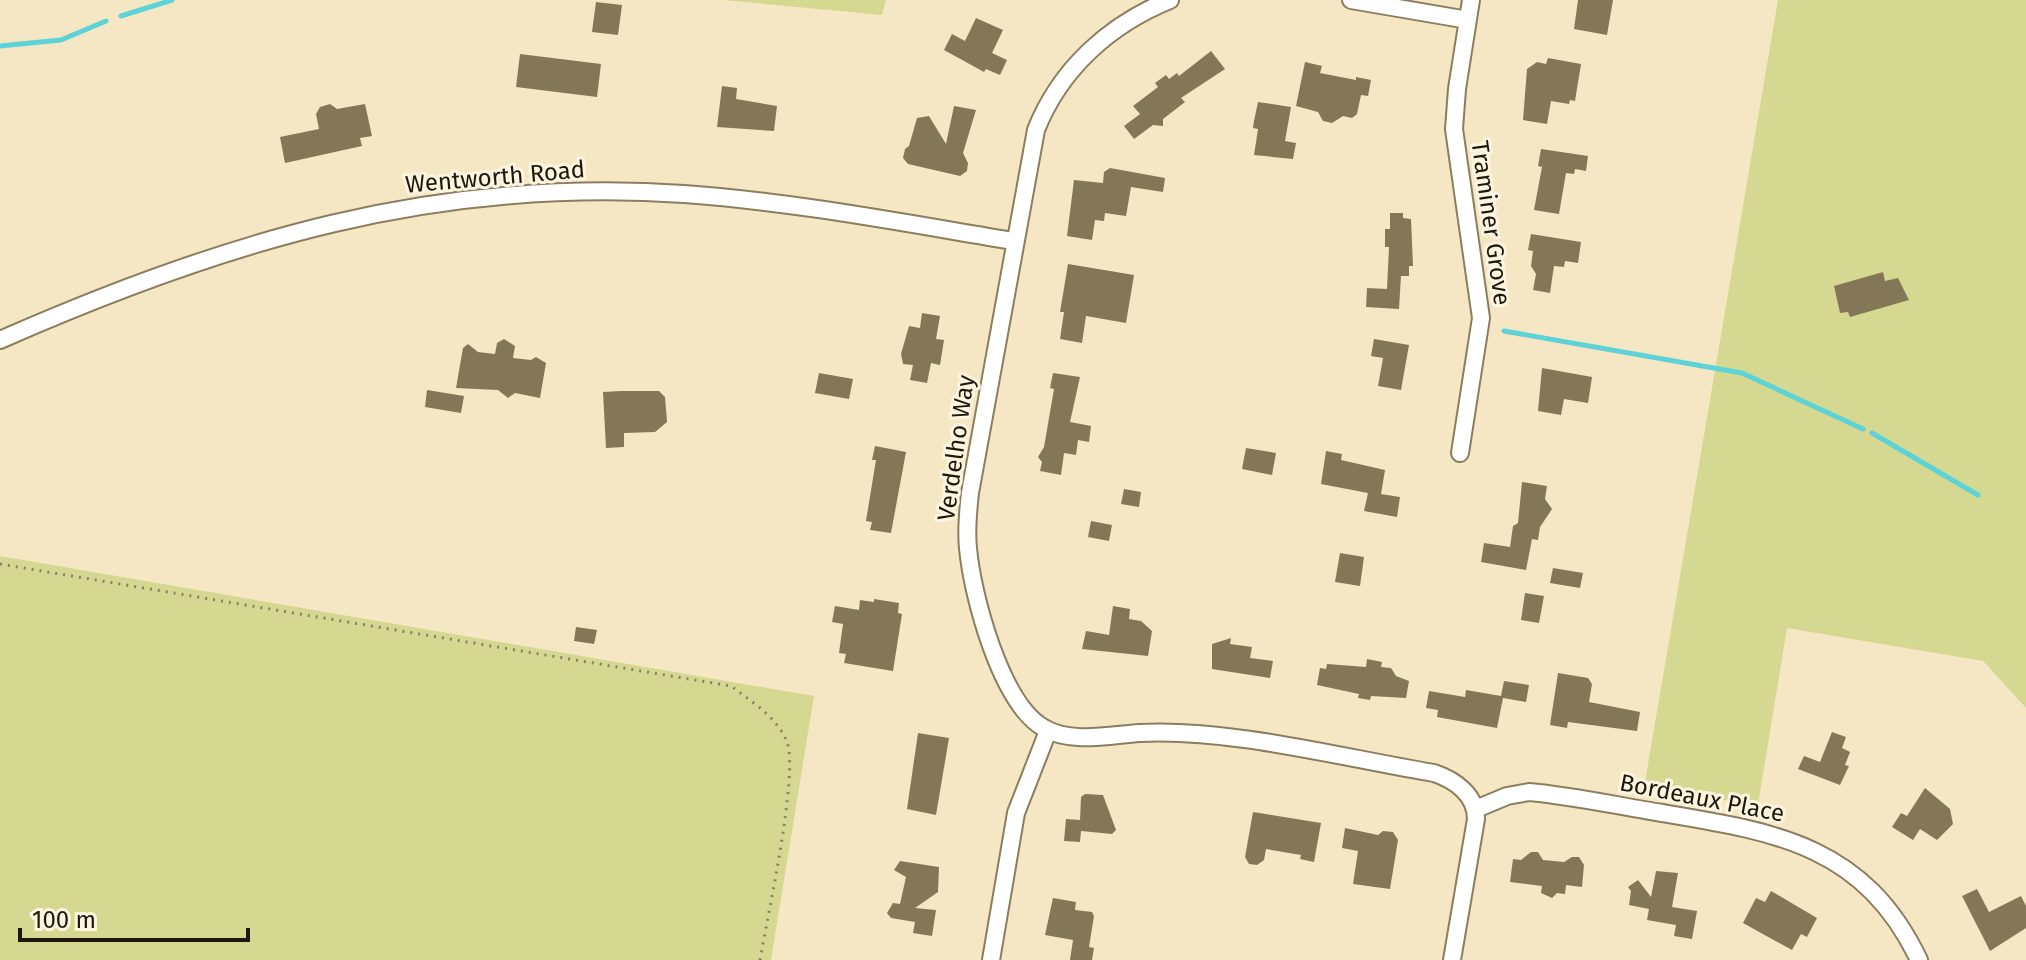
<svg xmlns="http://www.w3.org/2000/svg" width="2026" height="960" font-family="'Fira Sans',sans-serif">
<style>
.green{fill:#d5d891}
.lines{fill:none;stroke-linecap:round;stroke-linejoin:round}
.stream{stroke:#5dd3d7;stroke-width:5}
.building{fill:#847757}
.minor-casing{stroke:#8b7e5e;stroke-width:20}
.path{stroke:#8b8068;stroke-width:3;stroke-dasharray:2 6;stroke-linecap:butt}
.minor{stroke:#fff;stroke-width:16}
.labels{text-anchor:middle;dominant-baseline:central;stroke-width:6;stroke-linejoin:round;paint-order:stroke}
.street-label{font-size:24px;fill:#1d180b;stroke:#fef5e0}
</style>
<rect width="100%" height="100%" fill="#f6e7c4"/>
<path class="green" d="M723,0H886L882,15Z
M1778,0H2026V708L1983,661L1787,628L1758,805L1644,788Z
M0,556L814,696L771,960H0Z"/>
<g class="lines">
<path class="stream" d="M121,16L172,0
M0,46L61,40L106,21
M1504,331L1742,373L1863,429
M1872,433L1978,495"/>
</g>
<path class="building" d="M1578,0H1613L1607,35L1574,29Z
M596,2L622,5L618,35L592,32Z
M976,18L1003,30L992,53L1007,60L1000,75L986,69L984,72L944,50L952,34L965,41Z
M1211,51L1225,69L1181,98L1185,102L1163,119V126L1153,125L1134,139L1124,126L1140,114L1133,106L1158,87L1155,83L1166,75L1169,79L1177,73L1179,76Z
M520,54L601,64L597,97L516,87Z
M1548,58L1581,64L1575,101L1570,100L1569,104L1551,101L1547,124L1523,120L1527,69L1537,62L1546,64Z
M1305,62L1322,66L1320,73L1356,80V77L1371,80L1368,96L1361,95L1357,114L1352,118L1343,116L1332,123L1323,121L1318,112L1296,106Z
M722,86L737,88L736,99L777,106L774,131L717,127Z
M1258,102L1291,107L1285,141L1296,143L1293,159L1254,155L1258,129L1253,128L1254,121Z
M330,104L337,109L365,104L372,136L360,138L362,146L285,163L280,137L319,129L316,114L320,107Z
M954,106L976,110L963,153L968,163L967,171L960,176L908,164L903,158L905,149L909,146L917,118L929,116L946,144Z
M1541,149L1588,156L1586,171L1575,169L1574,174L1566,173L1559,214L1534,210L1542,167L1538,166Z
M1110,168L1165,178L1163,192L1131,187L1126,216L1105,213L1104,221L1095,220L1092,240L1067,236L1074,180L1103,183L1104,172Z
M1390,213H1403V218L1411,219L1413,266H1409V276H1401L1399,309L1366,307L1367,288L1387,289L1389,247H1385V229H1390Z
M1531,234L1581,242L1578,263L1565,261L1564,267L1554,266L1550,293L1533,290L1536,274L1531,266L1533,251L1528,250Z
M1068,264L1134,275L1126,323L1086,316L1082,343L1060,339L1064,312H1060Z
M1883,272L1885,281L1898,278L1909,300L1850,317L1848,312L1840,313L1834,286Z
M922,313L940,316L936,339L944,340L940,365L931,363L927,383L910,380L913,365L903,364L901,354L909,326L920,328Z
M504,339L515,346L513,358L531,360L536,357L546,363L540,398L515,393L508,398L498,390L456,388L463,348L468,344L478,352L495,354L497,343Z
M1374,339L1409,345L1401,390L1378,386L1383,358L1371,356Z
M1542,368L1592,377L1588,403L1564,399L1561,415L1538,411Z
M819,373L853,379L849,399L815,393Z
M1053,373L1080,377L1070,422L1091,426L1089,442L1078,440L1076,455L1064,453L1061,475L1040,471L1042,462L1038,457L1044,447L1054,389L1050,388Z
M427,390L464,396L461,413L425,407Z
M621,391H659L665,397L667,422L655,432L624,433V447L606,448L603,392Z
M875,446L906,452L891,533L870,530L872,522L866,521L876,460H872Z
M1246,448L1276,453L1272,475L1242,469Z
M1326,451L1342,454L1341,460L1385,470L1381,494L1400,497L1397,517L1364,511L1368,493L1321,484Z
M1522,482L1547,486L1545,499L1552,509L1540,527L1538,540L1532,539L1526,570L1481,562L1484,543L1510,547L1513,526L1518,523Z
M1124,489L1141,492L1139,507L1121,504Z
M1091,521L1112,525L1109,541L1088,537Z
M1340,553L1364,557L1360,586L1335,582Z
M1553,568L1583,573L1580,588L1550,583Z
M1525,593L1544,596L1539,623L1521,620Z
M874,599L899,603L898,613L902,614L893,671L844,663L846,654L839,653L843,624L832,622L835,606L859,610L860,600L874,602Z
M1113,606L1130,609L1129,619L1141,621L1152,631L1148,656L1082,649L1086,631L1109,635Z
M576,627L597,630L594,644L574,641Z
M1231,638L1230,644L1252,647L1250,658L1273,661L1270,678L1212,669V644Z
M1367,659L1382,662L1381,667L1391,668L1396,676L1409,681L1406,698L1371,696L1370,700L1358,698L1359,694L1317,685L1320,668L1326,669L1327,664L1366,667Z
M1558,673L1588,678L1592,684L1589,702L1640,712L1637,731L1568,722L1567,728L1550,725Z
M1504,681L1529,685L1526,702L1503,698L1497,728L1437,717L1438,710L1426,708L1429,691L1465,697L1466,690L1501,696Z
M1832,732L1846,737L1842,748L1850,752L1845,765L1849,766L1840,785L1798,769L1804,756L1820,762Z
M918,733L949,738L936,815L907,809Z
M1925,788L1950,809L1953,824L1937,840L1920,829L1913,840L1892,827L1901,813L1907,816Z
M1085,794L1103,795L1116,830L1112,834L1081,831L1080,842L1064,841L1066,819L1080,820L1081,797Z
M1253,812L1321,823L1314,862L1300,859L1301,855L1266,849L1264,860L1257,865L1249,864L1245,857Z
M1345,828L1378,835L1383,831L1393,832L1398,840L1390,889L1353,884L1358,851L1342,848Z
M1531,852H1538L1543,860L1564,862L1572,857H1579L1584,865L1582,887L1566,885L1565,894L1557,893L1552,898L1541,893L1542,886L1510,882L1513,859L1521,860Z
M900,861L939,867L938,892L915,908L936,910L932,936L913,933L915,922L891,918L887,913L893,903L900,904L906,877L894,870Z
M1656,871L1678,873L1672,907L1697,911L1692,939L1674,936L1676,925L1647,920L1649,909L1629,905L1631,891L1628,887L1638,880L1651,897Z
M1977,889L1989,912L2021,896L2026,906V928L1990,951L1962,896Z
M1771,891L1817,918L1807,937L1801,934L1792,950L1743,923L1756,898L1765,902Z
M1053,898L1076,902L1075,910L1092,912L1094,916L1089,947L1094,948L1092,960H1070L1073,940L1045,935Z"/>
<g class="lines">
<defs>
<path id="minor" d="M1170,0C1110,24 1060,69 1036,130L970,493C968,511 966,530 968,548C972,595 1001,704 1044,728C1071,744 1110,735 1139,733C1230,728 1343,758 1434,773C1455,780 1476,795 1476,819L1452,960
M1351,0L1468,20
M0,340C225,241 435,177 684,194C795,202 904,223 1013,241
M1460,453L1481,318L1454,129L1457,89L1471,0
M1476,809L1507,796L1529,792C1574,796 1618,806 1662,813C1776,832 1864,845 1919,960
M991,960L1016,813L1048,731"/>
</defs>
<use href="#minor" class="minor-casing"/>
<path class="path" d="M0,564L731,686C752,702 777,717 787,742C799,774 767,919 760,960"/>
<use href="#minor" class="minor"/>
</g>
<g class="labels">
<g class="street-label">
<text transform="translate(495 177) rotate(-5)">Wentworth Road</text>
<text transform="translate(1491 223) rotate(82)">Traminer Grove</text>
<text transform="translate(956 448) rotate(-82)">Verdelho Way</text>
<text transform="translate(1702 798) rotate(11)">Bordeaux Place</text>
</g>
</g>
<path d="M20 928v12h228v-12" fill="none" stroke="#1d180b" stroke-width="4"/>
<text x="32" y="928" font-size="24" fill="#1d180b" stroke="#fef5e0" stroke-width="6" paint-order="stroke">100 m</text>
</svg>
